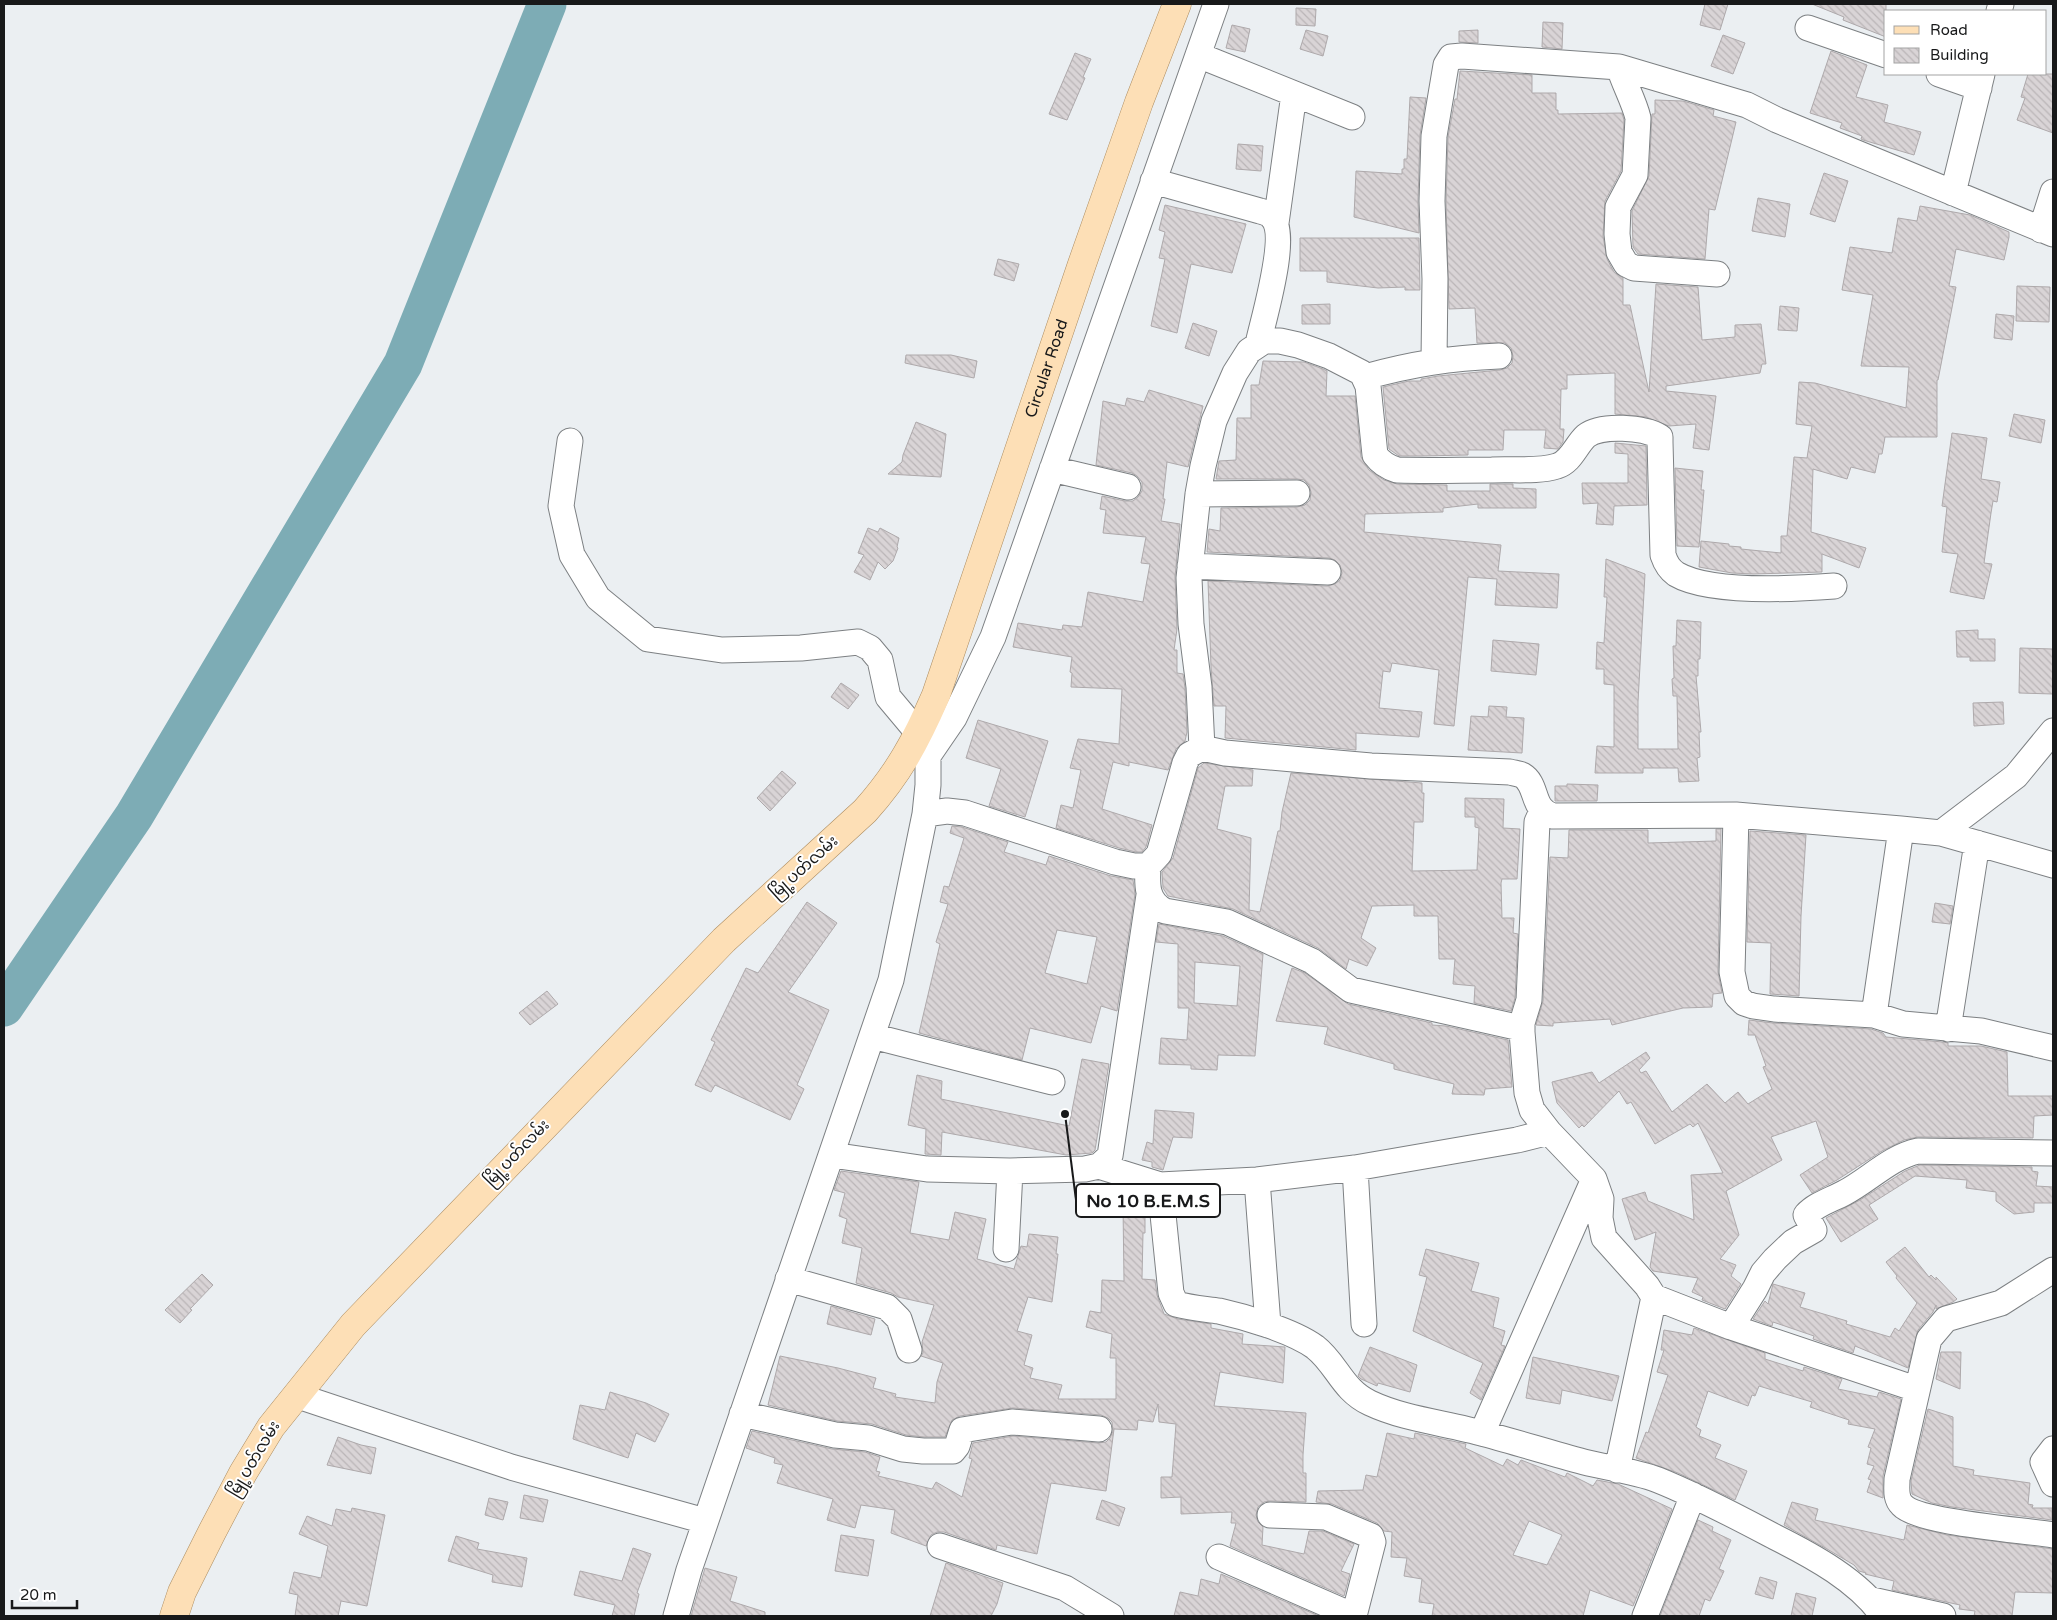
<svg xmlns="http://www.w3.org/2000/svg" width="2057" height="1620" font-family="'Varela Round','Noto Sans Myanmar',sans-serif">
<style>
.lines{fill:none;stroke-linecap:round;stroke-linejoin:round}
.river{stroke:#7dacb5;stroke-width:39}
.building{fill:url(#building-back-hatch);stroke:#aea9ab;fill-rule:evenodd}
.minor-casing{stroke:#7d8083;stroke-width:27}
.major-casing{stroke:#ac8c60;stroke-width:29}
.minor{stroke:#fff;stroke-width:25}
.major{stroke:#fddfb6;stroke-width:28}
.labels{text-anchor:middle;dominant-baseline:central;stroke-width:4;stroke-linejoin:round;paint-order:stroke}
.street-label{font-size:16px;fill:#18191a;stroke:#fff}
.leader{fill:none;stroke:#18191a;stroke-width:2}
.callout-dot{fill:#18191a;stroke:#fff;stroke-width:2}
.callout{fill:#fff;stroke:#18191a;stroke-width:2}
.callout-label{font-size:18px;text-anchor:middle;font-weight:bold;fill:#18191a}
</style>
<defs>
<pattern id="building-back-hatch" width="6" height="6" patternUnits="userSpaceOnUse" patternTransform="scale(1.25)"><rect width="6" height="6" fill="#d9d4d6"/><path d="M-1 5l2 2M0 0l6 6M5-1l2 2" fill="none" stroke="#bab5b7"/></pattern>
</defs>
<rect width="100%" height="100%" fill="#ebeff2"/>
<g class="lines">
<path class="river" d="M4,1007L134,816L403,364L547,4"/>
</g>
<path class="building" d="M1705,4H1728L1720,30L1700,25Z
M1812,4H1886V37L1843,20L1844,17Z
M1296,8L1316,9L1315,26L1296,25Z
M1543,22L1563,23L1562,49L1542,47Z
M1232,25L1250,29L1245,52L1226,48Z
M1306,30L1328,36L1323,56L1300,49Z
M1478,30V43L1459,42V31Z
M1723,35L1745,43L1733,74L1711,66Z
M1831,51L1867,65L1856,97L1888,105L1884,122L1921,132L1914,155L1863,140L1861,139L1862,136L1840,128L1842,123L1810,113Z
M1075,53L1091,59L1083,77L1085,78L1067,120L1049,114Z
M1460,71L1532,75V93H1556V110H1558V114L1622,113L1624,120L1621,171L1605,201L1603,236L1607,259L1614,272L1623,278V305H1630L1649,392L1656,284L1698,287L1702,340L1735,337V325L1761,324L1766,364H1762L1760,373L1666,386V391L1716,396L1709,450L1693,448L1696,424L1669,426L1646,417L1615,414V373L1567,375V389H1561L1560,429H1564L1563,442L1558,449L1544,448L1546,430H1504L1503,450H1468V455L1421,456H1399L1389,449L1383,387L1409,381H1421V379L1438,376L1500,370L1507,368L1512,363L1513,356L1511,348L1505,343H1477L1475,308L1449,309L1446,201L1448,137L1455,99H1457Z
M2028,74H2053V133L2017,120L2025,98L2021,97Z
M1410,97L1426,98L1420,135L1418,201L1419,233L1354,217L1356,171L1402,174V169H1404V159H1407Z
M1655,100L1683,101L1714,110L1713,116L1736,122L1715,210L1709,209L1705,259L1638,254L1633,247L1632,211L1649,176L1652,114H1655Z
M1238,144L1263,146L1261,171L1236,169Z
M1824,173L1848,181L1835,222L1810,214Z
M1758,198L1790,204L1785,237L1752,231Z
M1165,205L1246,224L1232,273L1191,264L1177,333L1151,326L1165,259L1159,258L1165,232L1159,230Z
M1920,206L1970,215L2009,232V237L2004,260L1956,249L1949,286L1956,287L1938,380H1937V437H1885L1882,454H1879L1875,473L1851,467L1847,479L1813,469L1811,532L1866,548L1859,568L1822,554V572L1753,574L1732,573L1699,567L1701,541L1729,544V546L1741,547V549L1781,553V536H1787L1794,457L1807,458L1812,426L1796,424L1799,382L1815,383L1906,408L1909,367L1861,366L1873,295L1842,290L1850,247L1892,253L1898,218L1917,221Z
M1300,238H1419L1420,290H1405V287L1378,288L1327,282V271H1300Z
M998,259L1019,264L1014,281L994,275Z
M2017,286L2050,287L2049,322L2016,321Z
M1330,304V324H1302V305Z
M1780,306L1799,308L1797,331L1778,330Z
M1996,314L2014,316L2012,340L1994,338Z
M1193,323L1217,331L1209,356L1185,348Z
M906,355H951L977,361L974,378L905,363Z
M1263,361L1304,362L1323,369L1327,371L1326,396H1355L1361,457L1369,470L1384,480L1397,484L1447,485V491H1490V484H1513V488L1536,489V508H1478V504L1443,508V512L1365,514L1364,532L1501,545L1498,571L1559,574L1557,608L1495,605L1497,579L1468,577L1454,726L1434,724L1439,670L1392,663L1390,672L1383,671L1379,708L1422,712L1419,737L1356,733V750L1225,738L1226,706H1214L1211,667L1208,581L1327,586L1335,584L1340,580L1342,573L1340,565L1335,560L1329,558L1207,552L1209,529L1220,531L1221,508L1297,507L1305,505L1310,500L1311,492L1309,485L1304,480L1297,479H1216L1219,461L1236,460L1237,418H1251V385H1259Z
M1149,390L1203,406L1188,467L1167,462L1163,499H1165L1161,521L1180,524L1175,577L1177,629L1174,650H1177V673L1183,674L1185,688L1187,732L1185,741L1176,749L1168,770L1129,762V766L1113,762L1102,809L1152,825L1146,847L1142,852H1136L1119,848L1056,828L1061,805L1073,808L1081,770L1070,768L1078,739L1119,744L1122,689L1071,687L1072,673L1070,672L1072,657L1013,647L1018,623L1062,630L1063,625L1082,627L1088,592L1143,602L1150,564L1141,563L1146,537L1103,533L1106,510L1100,509L1102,496L1125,501H1133L1138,497L1142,491V482L1137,476L1132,473L1096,465L1103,401L1125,406L1127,398L1144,402Z
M2014,414L2045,420L2041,443L2009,436Z
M916,422L946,434L941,477L888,474L902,462L903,455Z
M1952,433L1987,438L1981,479L2000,482L1997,502L1993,501L1991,513L1984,563L1992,564L1984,599L1950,592L1958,554L1942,552L1947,507L1942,506Z
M1615,443L1646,446L1647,505L1614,506L1613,525L1596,524L1598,503L1583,504L1582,483H1628V454L1615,453Z
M1675,468L1703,471L1701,490H1704L1699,547L1677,546Z
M868,528L878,532L880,528L899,538L897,547L898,548L893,561L885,569L878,562L870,580L854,572L864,555L858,553Z
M1606,559L1645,574L1638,702V749H1678L1677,696H1673L1672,679L1674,678L1673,646H1676L1677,620L1701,622L1700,659H1698V676H1696L1701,732H1699L1700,757L1697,758L1699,781L1679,782L1678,768H1643V773H1595L1597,746L1614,747V685L1604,684V669H1596L1597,642L1604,643L1607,597H1604Z
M1978,630V639H1995V661H1970V657H1957L1956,631Z
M1493,640L1539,644L1536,675L1491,671Z
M2020,648L2053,649V694L2019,693Z
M841,683L859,695L848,709L831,697Z
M2003,702L2004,724L1974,726L1973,703Z
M1489,706L1507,707L1506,717L1524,718L1522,753L1468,750L1471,716L1488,717Z
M978,720L1048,741L1025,817L989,806L1001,769L966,758Z
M1204,763L1253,770L1252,786H1225L1217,829L1251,838L1249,910L1260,912L1278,831H1280L1282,812L1291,773L1422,783V793H1424L1423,822H1414L1412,871L1477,870L1479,828L1475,827V817H1465V798L1504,799L1503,828L1520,829L1517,879H1502L1501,883L1502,918H1514L1513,933L1518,934L1515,998L1511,1011L1474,1003L1475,986L1453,984L1455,959H1439L1438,916H1414V905L1372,906L1361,938L1376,948L1367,966L1349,959L1346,969L1318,948L1233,909L1168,896L1163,888L1162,872L1173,858L1198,768Z
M782,771L796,783L770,811L757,798Z
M1567,784L1598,785L1597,801H1555V786H1567Z
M952,826L962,827L1008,842L1004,852L1046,865L1049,856L1111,876L1133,880L1135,894L1117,1011L1101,1006L1091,1043L1030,1028L1022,1060L919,1033L940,944L936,942L948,904L940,902L944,886L949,887L964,838L950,833ZM1057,930L1097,937L1087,984L1045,973Z
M1716,829H1721L1718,972L1722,993L1713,994L1712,1007L1683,1008L1612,1025L1610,1019L1553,1023V1026L1536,1025L1543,1001L1550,857L1568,858L1569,830H1648V843L1716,841Z
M1750,831L1806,835L1801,916L1799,996L1770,994L1771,943L1747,942Z
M807,902L837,923L788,992L829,1010L797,1085L804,1089L790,1120L715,1085L711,1092L695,1085L715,1042L711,1040L746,968L758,973Z
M1935,903L1953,906L1950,924L1932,922Z
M1159,924L1223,936L1263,954L1255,1056L1218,1055L1217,1070L1191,1069V1065L1159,1064L1161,1038L1187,1040L1189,1008H1178V944L1156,942ZM1195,962L1240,966L1237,1006L1194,1003Z
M1292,968L1305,973L1348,1004L1432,1023V1025L1446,1026L1508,1040L1512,1087L1485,1089L1484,1095L1452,1094L1454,1084L1394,1069V1064L1324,1044L1328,1027L1276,1021Z
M547,991L558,1004L530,1025L519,1013Z
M1749,1020L1773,1023L1871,1029L1883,1033L1886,1037L1943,1042L1948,1043V1046H1981L2007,1052L2008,1096H2053V1115L2034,1116L2033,1138L1918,1137L1904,1140L1882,1151L1837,1180L1812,1193L1800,1175L1828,1157L1816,1121L1771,1137L1782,1160L1726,1191L1739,1235L1720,1259L1736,1265L1731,1276L1741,1284L1725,1309L1702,1300L1703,1297L1692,1292L1698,1278L1653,1271L1650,1267L1656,1232L1635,1240L1622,1199L1645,1192L1648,1201L1694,1220L1691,1175L1723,1173L1698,1123L1693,1127L1690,1124L1655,1144L1631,1102L1627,1104L1619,1091L1584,1127L1582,1125L1579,1128L1557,1103L1552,1082L1592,1072L1599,1083L1646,1052L1650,1058L1639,1070L1641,1073L1646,1071L1672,1112L1707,1084L1725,1103L1738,1092L1748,1104L1772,1089L1763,1067L1766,1066L1755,1035H1748Z
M1082,1059L1109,1064L1095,1150L1092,1153L1066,1155L942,1132L941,1155L925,1154L926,1129L908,1125L917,1075L942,1081L941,1099L1069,1126Z
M1155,1110L1194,1113L1192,1138L1173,1137L1163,1170L1152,1167V1162L1142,1160L1147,1142L1153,1144Z
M1920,1165L2032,1167V1171L2038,1172L2036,1186L2053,1187V1203H2034V1212L2014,1214L1996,1201V1192L1966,1188L1967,1180L1915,1176L1869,1205L1878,1219L1841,1242L1826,1218L1860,1200L1905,1171Z
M841,1171L919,1182L910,1233L949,1240L955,1212L986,1219L977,1259L1014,1269L1021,1246L1027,1247L1029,1234L1058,1237L1056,1254H1058L1052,1302L1028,1297L1017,1331L1032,1335L1024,1365L1033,1368L1030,1378L1062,1385L1058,1399H1116V1358H1110L1112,1334L1086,1327L1090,1311L1101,1313L1102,1280L1124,1281L1123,1206L1145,1207V1233H1143L1142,1279L1155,1280L1157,1295L1164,1314L1178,1319L1211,1324V1328L1243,1334L1242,1344L1285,1347L1283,1383L1220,1372L1214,1406L1306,1413L1303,1455V1473H1306V1502L1270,1501L1264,1502L1258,1507L1256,1515L1258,1522L1263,1527L1262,1545L1304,1554L1309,1531H1323L1354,1544L1341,1571L1350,1574L1344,1596L1230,1546L1236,1523H1231L1232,1512L1181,1514V1497L1161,1498V1477H1172L1176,1424L1159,1422L1158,1404L1153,1422L1138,1420L1137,1430L1114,1429L1106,1491L1051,1483L1037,1554L997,1545L996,1550L944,1532H937L931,1535L926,1546L891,1533L895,1510L861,1505L855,1528L827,1520L833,1499L777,1483L783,1465L774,1463L775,1458L746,1448L752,1431L832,1449L865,1452L880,1457L876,1471L880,1472L878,1476L932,1489L936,1482L962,1497L972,1459L969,1458L973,1443L1013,1436L1098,1443L1106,1442L1110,1438L1113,1431L1112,1422L1108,1418L1101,1415L1013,1408L960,1416L952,1420L945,1437H924L906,1435L872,1424L837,1421L768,1405L780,1356L838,1368L876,1378L873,1388L896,1394L895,1397L935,1403L937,1382L943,1363L921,1356L923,1353L922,1342L934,1305L898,1297L891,1293L856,1283L862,1248L842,1243L847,1219L839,1216L845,1193L834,1190Z
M1905,1247L1929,1277L1931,1275L1936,1280V1277L1957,1299L1953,1302L1936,1309V1305L1933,1312L1918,1330L1908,1368L1855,1346L1853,1353L1813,1339L1814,1336L1773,1322L1772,1326L1753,1319L1765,1301L1768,1304L1773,1284L1805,1293L1800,1307L1847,1321L1846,1324L1890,1337L1895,1328L1899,1331L1917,1303L1896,1278L1897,1276L1886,1262Z
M1426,1249L1479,1263L1471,1291L1499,1298L1493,1327L1505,1331L1501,1345L1505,1346L1481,1400L1470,1393L1483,1363L1413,1331L1427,1277L1419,1275Z
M202,1274L213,1285L190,1309L192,1310L180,1323L165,1310Z
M831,1306L875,1319L871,1335L827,1324Z
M1694,1328L1765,1353V1359L1803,1371L1804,1367L1842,1379L1838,1389L1877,1397L1879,1392L1901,1399L1883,1476V1498L1867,1492L1871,1480L1868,1479L1874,1466L1867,1464L1871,1448L1868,1447L1875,1429L1848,1424L1849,1420L1810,1407L1812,1402L1759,1386L1755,1396L1752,1395L1748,1406L1708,1391L1696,1427L1701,1430L1699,1436L1721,1445L1715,1458L1747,1471L1735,1500L1678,1473L1636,1458L1646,1432L1648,1433L1668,1375L1657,1372L1664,1350H1661L1664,1330L1692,1335Z
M1370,1347L1417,1365L1410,1392L1378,1383L1377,1386L1361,1379L1358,1376Z
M1941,1352H1961L1960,1389L1936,1379Z
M1533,1357L1619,1376L1612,1401L1562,1390L1560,1404L1526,1398Z
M610,1392L646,1403L669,1414L655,1442L636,1433L628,1458L573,1439L580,1405L605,1410Z
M1928,1409L1953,1417V1466L1974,1470L1973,1475L2030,1483L2028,1504L2033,1505L2032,1508H2052V1520L1952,1507L1932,1503L1912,1494L1911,1481Z
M1387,1433L1414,1439L1415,1433L1466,1444L1465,1448L1503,1466L1507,1459L1518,1465L1521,1460L1565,1477L1567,1473L1593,1486L1597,1480L1618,1484L1672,1509L1633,1606L1590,1590L1583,1616H1432L1434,1604L1419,1602L1422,1579L1404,1576L1407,1558L1391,1557L1392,1532L1384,1531L1377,1523L1332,1504L1316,1502L1318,1491L1363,1490L1366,1475L1377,1477ZM1529,1521L1562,1535L1547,1565L1513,1555Z
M338,1437L361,1445L376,1448L371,1474L327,1465Z
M524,1495L548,1500L543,1522L520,1518Z
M489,1498L508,1502L503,1520L485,1515Z
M1102,1500L1125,1508L1119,1526L1096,1519Z
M1792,1502L1818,1509L1815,1520L1904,1540L1907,1525L1947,1535L2053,1549V1593L2015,1592L2012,1616H1974L1975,1611L1959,1609L1960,1605L1892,1590L1894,1581L1865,1574L1866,1573L1859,1571L1854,1565L1827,1549L1784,1525Z
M352,1508L385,1515L367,1606L341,1601L338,1616H295L298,1595L289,1593L294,1572L321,1578L328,1546L299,1534L307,1516L332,1526L336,1509L351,1512Z
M1698,1520L1713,1527L1712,1531L1731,1540L1719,1569L1724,1571L1710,1601L1705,1599L1699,1616H1660Z
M841,1535L874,1540L868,1576L835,1571Z
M456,1536L479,1543L477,1549L527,1558L522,1587L492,1582L493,1575L448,1561Z
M633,1548L651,1554L637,1593L639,1594L634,1616H612L615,1605L574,1595L580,1571L622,1581Z
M946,1563L1003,1583L997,1604L991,1616H930Z
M705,1568L737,1577L730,1601L765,1612V1616H691Z
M1221,1574L1319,1616H1174L1180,1592L1198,1596L1201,1579L1219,1584Z
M1760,1577L1777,1582L1773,1599L1755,1594Z
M1796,1593L1816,1598L1812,1616H1791Z"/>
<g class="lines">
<defs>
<path id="minor" d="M1999,11L2001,4
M1808,28L1886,55
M1198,55L1352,117
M1619,67C1624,84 1634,101 1638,118L1635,175L1618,207L1617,234L1619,252L1626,264L1634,268L1717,274
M1939,74L1979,88
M1153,181L1260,211C1264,212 1268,213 1271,216C1290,233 1263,320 1258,344
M1953,193L1982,74
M1276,223L1294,94
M2041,230L2053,192
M1434,361L1435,279L1432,201L1434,136L1446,65L1451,57L1462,56L1619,67L1747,105L1777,120L2053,234
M1365,377C1412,364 1450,358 1499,356
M570,441L561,506L572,555L598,598L648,639L722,650L801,648L858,642L870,648L880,660L888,697L919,734L928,756V785L925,814L891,980L689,1570L676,1616
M1052,469L1128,487
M1198,494L1297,493
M1190,566L1328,572
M1202,748L1199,687L1191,624L1189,578L1198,494L1203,466L1214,421L1235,373L1249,351L1264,341H1280L1298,345L1329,356L1362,373L1368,386L1375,455C1381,463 1387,467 1397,470C1429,471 1461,470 1492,470C1513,469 1538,472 1557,466C1571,462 1576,445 1586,436C1601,424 1644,427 1660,437V442L1663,555C1666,564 1669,569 1676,574C1710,594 1794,589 1834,586
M928,756L954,718L993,637L1216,4
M925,814L947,811L965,813L1115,862L1134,866H1148L1159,854L1185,763L1189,755L1202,748L1225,753L1371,766L1510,772C1514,773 1519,774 1522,775C1539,785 1530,809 1553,816L1736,815L1901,829L1941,833L2053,865
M1736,815L1732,972L1737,996L1744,1003L1753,1006L1774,1009L1874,1015L1903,1024L1981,1031L2053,1048
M1941,833L2016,776L2053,731
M1148,866C1147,884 1146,902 1165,911L1227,922L1312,961L1351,990L1516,1027L1522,1032L1527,1093L1532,1110L1549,1132L1594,1179L1601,1199L1600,1218L1604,1238L1647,1286L1654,1297L1731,1327L1916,1389
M1874,1015L1901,829
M1948,1029L1977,843
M1522,1032V1023L1529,1000L1537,822L1542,811
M872,1036L1052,1082
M832,1155L927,1169L1010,1171L1085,1169L1099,1166L1110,1156L1149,895
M1099,1166L1160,1185L1257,1180L1355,1168L1517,1140L1549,1132
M1355,1168L1364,1324
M1257,1180L1268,1325
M1160,1185L1171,1293L1176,1304C1190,1308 1205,1309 1219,1311C1246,1317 1293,1331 1315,1347C1337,1364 1342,1390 1370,1403C1406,1420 1448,1423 1485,1434C1518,1443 1551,1453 1584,1462C1608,1468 1634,1471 1658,1480C1698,1496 1737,1517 1775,1537C1813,1556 1859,1581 1883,1616
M1006,1249L1010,1171
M2053,1270L2001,1303L1946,1319L1929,1339L1897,1479C1897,1489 1895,1498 1902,1505C1918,1523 2025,1530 2053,1535
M788,1279L887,1307L899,1319L909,1350
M1731,1327L1755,1289L1763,1273L1775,1259L1793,1242L1814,1230L1806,1215C1816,1204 1831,1200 1844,1193C1869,1180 1890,1157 1918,1151L2053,1153
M298,1396L511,1467L705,1521
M742,1414L835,1435L868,1438L903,1449L923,1451H953L957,1446L962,1430L1012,1422L1099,1429
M1482,1433L1594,1179
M2053,1449L2043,1462L2053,1484
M1617,1470L1654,1297
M1270,1515L1326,1517L1371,1536L1373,1542L1354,1616
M940,1546L1065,1588L1111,1616
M1219,1557L1354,1616
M1872,1600L1943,1616
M1645,1616L1693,1495"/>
<g id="major">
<path id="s1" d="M174,1616L182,1592L212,1532L243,1473L271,1427L353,1325L724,940L865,811C899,773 916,741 936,695L1082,264L1139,102L1177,4"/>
</g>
</defs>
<use href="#minor" class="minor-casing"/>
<use href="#major" class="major-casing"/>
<use href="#minor" class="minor"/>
<use href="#major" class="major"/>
</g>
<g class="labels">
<g class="street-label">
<text stroke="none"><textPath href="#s1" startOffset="1551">Circular Road</textPath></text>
<text transform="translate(804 867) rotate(-42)">မြို့ပတ်လမ်း</text>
<text transform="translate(517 1153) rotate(-46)">မြို့ပတ်လမ်း</text>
<text transform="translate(254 1459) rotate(-59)">မြို့ပတ်လမ်း</text>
</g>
</g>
<path class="leader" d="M1065 1114L1076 1200"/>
<circle class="callout-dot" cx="1065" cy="1114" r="5"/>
<rect class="callout" x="1076" y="1184" width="144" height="33" rx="5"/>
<g class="callout-label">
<text x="1148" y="1207">No 10 B.E.M.S</text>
</g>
<rect width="2057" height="1620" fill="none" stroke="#18191a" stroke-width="10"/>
<rect x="1884" y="10" width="162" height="65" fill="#ffffff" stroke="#a3a3a3"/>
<rect x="1894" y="26" width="25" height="8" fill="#fddfb6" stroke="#a3a3a3"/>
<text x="1930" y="35" font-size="15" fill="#18191a">Road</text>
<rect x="1894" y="48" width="25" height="15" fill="url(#building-back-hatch)" stroke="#a3a3a3"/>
<text x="1930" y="60" font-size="15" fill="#18191a">Building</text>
<path d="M12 1600v8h65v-8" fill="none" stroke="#18191a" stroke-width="2.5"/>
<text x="20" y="1600" font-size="15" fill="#18191a" stroke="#ffffff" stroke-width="4" paint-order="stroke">20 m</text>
</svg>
